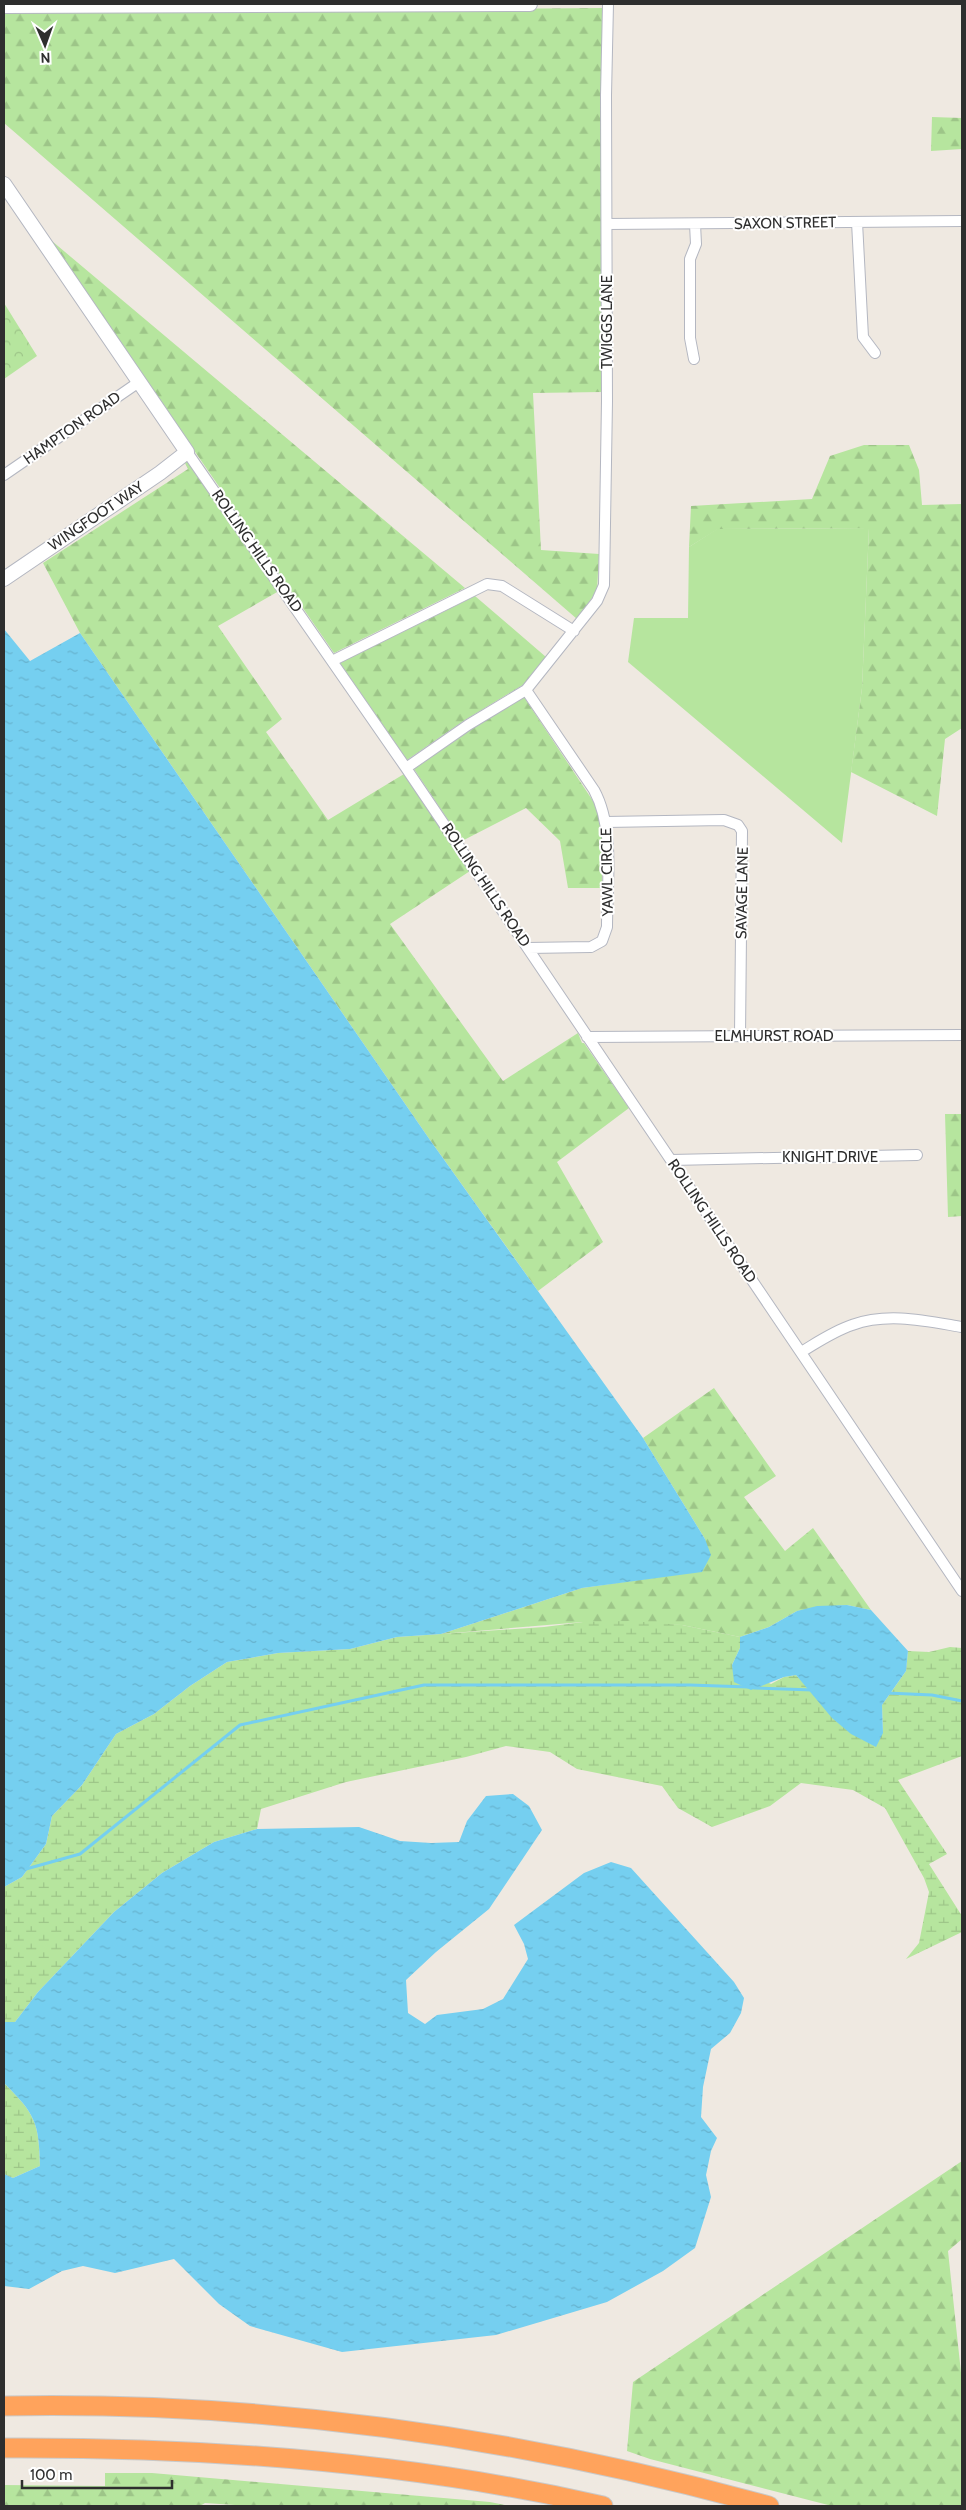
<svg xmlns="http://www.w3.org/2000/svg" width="966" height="2510" font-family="Cabin,sans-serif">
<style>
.grass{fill:#b6e59e}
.forest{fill:url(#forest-firs)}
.wetland{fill:url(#wetland-marsh)}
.park{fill:url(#park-crowns)}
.water{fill:url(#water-ripples)}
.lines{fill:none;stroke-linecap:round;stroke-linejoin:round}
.stream{stroke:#75cff0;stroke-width:3}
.street-casing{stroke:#b4b7c1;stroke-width:12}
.secondary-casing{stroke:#b4b7c1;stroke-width:16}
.highway-casing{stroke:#c9c9c9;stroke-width:21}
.street{stroke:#fff;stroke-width:10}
.secondary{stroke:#fff;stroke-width:14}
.highway{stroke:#ffa35c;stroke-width:19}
.labels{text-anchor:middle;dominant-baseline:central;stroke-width:4;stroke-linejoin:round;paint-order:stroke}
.street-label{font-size:15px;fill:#2e2e2e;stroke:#fff}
</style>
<defs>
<pattern id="forest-firs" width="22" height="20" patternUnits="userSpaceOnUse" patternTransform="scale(1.25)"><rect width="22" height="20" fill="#b6e59e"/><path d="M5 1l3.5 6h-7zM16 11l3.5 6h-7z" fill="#9dc588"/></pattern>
<pattern id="wetland-marsh" width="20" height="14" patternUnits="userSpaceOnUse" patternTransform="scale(1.25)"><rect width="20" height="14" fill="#b6e59e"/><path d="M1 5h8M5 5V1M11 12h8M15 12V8" fill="none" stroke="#9dc588"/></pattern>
<pattern id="park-crowns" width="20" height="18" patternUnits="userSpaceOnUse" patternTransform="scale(1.25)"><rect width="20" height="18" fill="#b6e59e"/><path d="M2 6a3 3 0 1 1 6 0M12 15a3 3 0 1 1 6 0" fill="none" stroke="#9dc588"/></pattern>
<pattern id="water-ripples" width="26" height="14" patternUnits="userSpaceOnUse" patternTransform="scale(1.25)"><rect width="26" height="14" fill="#75cff0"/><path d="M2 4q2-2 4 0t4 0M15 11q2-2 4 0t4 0" fill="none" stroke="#66b2ce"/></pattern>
</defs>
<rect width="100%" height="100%" fill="#efe9e1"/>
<path class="grass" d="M869,528L862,688L842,843L628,662L634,618H688L689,547L717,529Z"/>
<path class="forest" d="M603,8L601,95L602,392L533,393L541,550L599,554L597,591L577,619L4,123V12Z
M932,117L962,118V149L931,151Z
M46,236L465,588L334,653Z
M864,445H909L919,470L922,505L962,504V728L945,739L937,816L851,772L862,688L869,528L718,529L689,547L691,506L812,499L830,456Z
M186,459L279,591L218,626L282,719L266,732L328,820L404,774L470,871L390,924L503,1081L578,1033L582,1043H584L629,1108L557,1162L603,1242L538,1291L430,1140L80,633L43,563L188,469L184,461Z
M475,596L546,657L523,685L465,720L407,760L340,663Z
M524,697L595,804L602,827V888H568L560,841L526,808L462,841L414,769L470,730Z
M945,1114H962V1216L948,1217Z
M714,1388L776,1476L744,1497L785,1551L813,1528L871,1610L847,1605L797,1611L769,1627L740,1637L682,1625L583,1622L441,1634L582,1588L702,1571L705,1539L643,1438Z
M962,2161V2239L948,2251L962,2382V2506H832L650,2459L627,2451L633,2382Z
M105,2473H152L490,2502L510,2506H250L205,2503L200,2506H4V2485L105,2486Z"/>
<path class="wetland" d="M631,1621L682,1625L740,1637V1648L732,1665L771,1684L784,1677L796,1675L813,1693L883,1733L882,1705L906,1671L908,1651L929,1652L950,1647L962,1648V1756L898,1780L947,1854L929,1864L962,1916V1932L906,1959L919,1943L929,1892L924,1878L885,1808L853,1790L801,1783L770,1806L712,1827L678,1808L662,1786L577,1769L550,1752L506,1746L466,1757L346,1782L261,1809L257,1829L214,1842L162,1873L114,1912L38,1992L15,2022H4V1887L22,1877L46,1844L52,1816L82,1785L116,1734L154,1714L190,1686L227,1662L278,1653L350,1649L397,1637L544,1627L583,1622Z
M4,2083C35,2114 39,2122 40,2166L13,2178L4,2174Z"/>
<path class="park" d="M4,303L37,356L4,379Z"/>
<path class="water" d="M4,629L30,661L80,633L430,1140L643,1438L705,1539L711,1555L702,1572L582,1588L441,1634L397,1637L350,1649L278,1653L227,1662L190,1686L154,1714L116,1734L82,1785L52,1816L46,1844L22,1877L4,1887Z
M847,1605L871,1610L908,1651L906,1671L882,1705L883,1733L876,1747L851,1734L832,1718L796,1675L784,1677L751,1690L734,1682L732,1665L740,1648V1637L769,1627L797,1611L817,1606Z
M513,1794L529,1806L542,1830L489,1909L436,1952L406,1980L408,2013L425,2024L437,2015L483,2009L503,1999L528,1959L524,1944L514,1925L584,1873L611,1862L631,1868L734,1982L744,1998L741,2013L730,2033L711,2049L703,2087L701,2117L717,2138L711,2151L706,2175L711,2197L695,2248L663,2271L607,2302L496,2335L342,2352L250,2326L219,2304L174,2259L115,2273L83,2266L62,2271L29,2289L4,2286V2174L13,2178L40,2166C39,2122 35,2114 4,2083V2022H15L38,1992L114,1912L162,1873L214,1842L257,1829L359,1827L400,1841L431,1843L459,1842L467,1821L486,1796Z"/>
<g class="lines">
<path class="stream" d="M754,1688L813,1690
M887,1693L932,1695L962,1701
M26,1869L80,1854L240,1725L424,1685H690L748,1687"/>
<defs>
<path id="street" d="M857,222L863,337L875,353
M607,224L962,221
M694,359L690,338V259L696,244L695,224
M187,452L406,768L962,1591
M4,475L139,382
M332,661L487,584L502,586L574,631
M526,690L594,790C615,828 607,884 607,927L602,941L591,947L528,948
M406,768L468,725L526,690L597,601L604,585L607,401L606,95L608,4
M606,822L724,820L738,825L742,831L740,1036
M587,1037L962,1035
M671,1160L917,1155
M801,1352C818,1342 834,1331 852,1325C888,1312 926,1321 962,1327"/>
<path id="secondary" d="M4,6L530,4
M4,184L187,452L160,473L4,579"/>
<path id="highway" d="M4,2406C263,2401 519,2437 769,2506
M4,2448C204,2447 407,2461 603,2506"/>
</defs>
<use href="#street" class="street-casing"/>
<use href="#secondary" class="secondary-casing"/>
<use href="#highway" class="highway-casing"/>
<use href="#street" class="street"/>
<use href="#secondary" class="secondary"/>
<use href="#highway" class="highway"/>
</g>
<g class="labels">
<g class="street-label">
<text transform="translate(785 223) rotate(-1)">SAXON STREET</text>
<text transform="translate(607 322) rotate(-90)">TWIGGS LANE</text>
<text transform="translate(72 428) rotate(-35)">HAMPTON ROAD</text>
<text transform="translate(96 516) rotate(-34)">WINGFOOT WAY</text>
<text transform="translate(257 551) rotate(55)">ROLLING HILLS ROAD</text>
<text transform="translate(607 872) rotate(-91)">YAWL CIRCLE</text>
<text transform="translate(486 885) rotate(56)">ROLLING HILLS ROAD</text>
<text transform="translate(742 893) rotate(-89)">SAVAGE LANE</text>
<text x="774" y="1036">ELMHURST ROAD</text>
<text x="830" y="1157">KNIGHT DRIVE</text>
<text transform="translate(712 1221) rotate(56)">ROLLING HILLS ROAD</text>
</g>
</g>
<rect width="966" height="2510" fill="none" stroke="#2e2e2e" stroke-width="10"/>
<g transform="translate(45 45) rotate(178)" stroke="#ffffff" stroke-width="4" paint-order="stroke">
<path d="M0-4L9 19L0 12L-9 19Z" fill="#2e2e2e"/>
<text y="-8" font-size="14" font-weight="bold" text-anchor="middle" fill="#2e2e2e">N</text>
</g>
<path d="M22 2480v8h150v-8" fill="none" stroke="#2e2e2e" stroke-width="2.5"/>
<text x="30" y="2480" font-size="15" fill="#2e2e2e" stroke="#ffffff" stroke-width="4" paint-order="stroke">100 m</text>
</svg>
